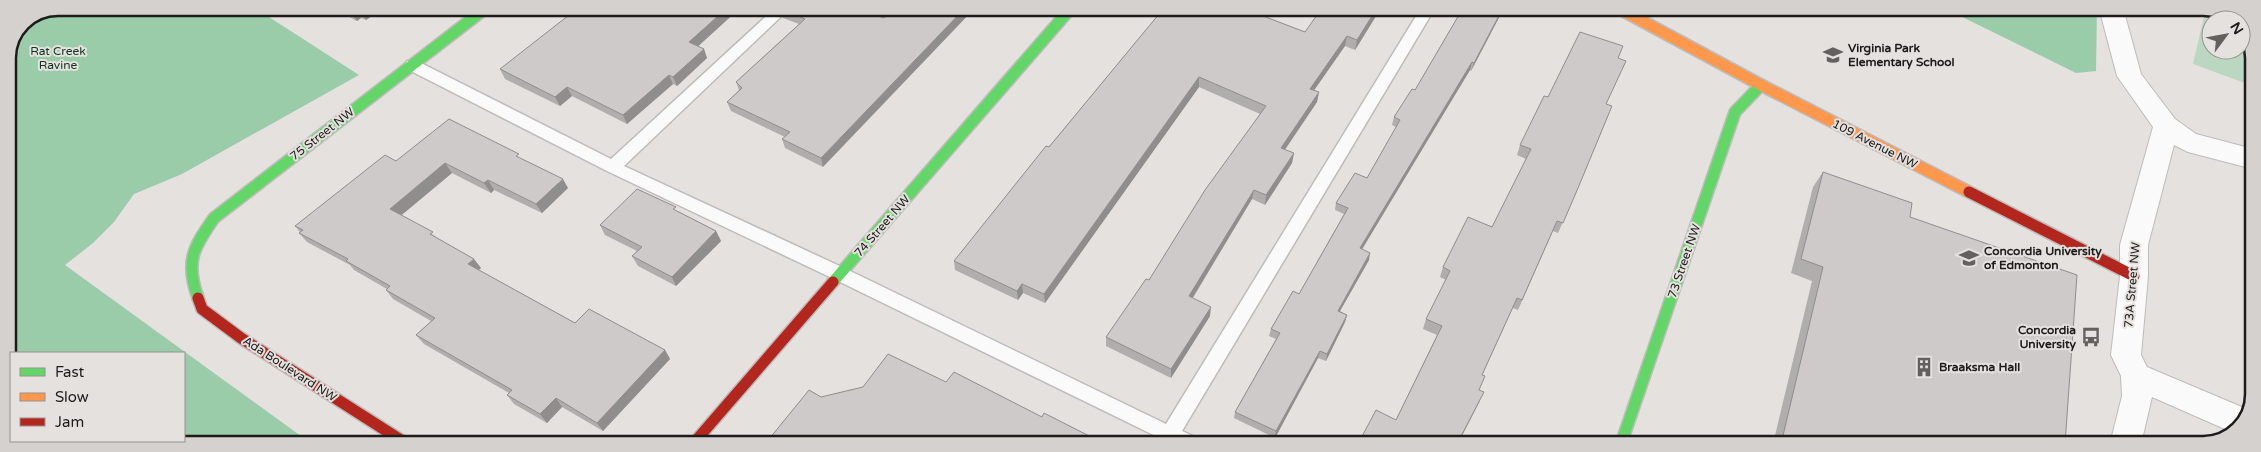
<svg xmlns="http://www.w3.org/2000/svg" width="2261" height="452" font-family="'Varela Round',sans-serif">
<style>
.green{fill:#bbd7c1}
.forest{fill:#9acca9}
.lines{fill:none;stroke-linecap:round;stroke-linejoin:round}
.lane-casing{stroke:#bebcba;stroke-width:3}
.street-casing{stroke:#bebcba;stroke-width:2}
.fast-casing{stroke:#bebcba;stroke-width:14}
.slow-casing{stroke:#bebcba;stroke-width:14}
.jam-casing{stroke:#bebcba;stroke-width:14}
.lane{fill:#fbfafa;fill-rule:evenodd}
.street{fill:#fbfafa;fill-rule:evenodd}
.fast{stroke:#63d668;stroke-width:11}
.slow{stroke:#ff974d;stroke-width:11}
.jam{stroke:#b3261e;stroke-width:11}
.wall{fill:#b0aead}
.shaded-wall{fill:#908d8d}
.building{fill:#cdcac9;stroke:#908d8d}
.labels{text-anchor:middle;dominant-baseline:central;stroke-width:4;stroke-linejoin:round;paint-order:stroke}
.poi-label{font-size:12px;font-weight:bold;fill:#1d1c1b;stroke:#e5e1de;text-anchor:start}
.park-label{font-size:12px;fill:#0f361e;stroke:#e5e1de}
.street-label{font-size:12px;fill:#1d1c1b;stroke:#e5e1de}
.rim{fill:none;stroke:#1d1c1b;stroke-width:2.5}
</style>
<rect width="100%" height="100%" fill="#e4e1df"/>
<path class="green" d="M2206,8H2212L2234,20H2211V50H2241V27L2253,52V86L2193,64Z"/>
<path class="forest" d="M58,8H255L359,75L182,174L134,194L114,222L93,243L65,265L312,444H49L43,441H184V353H11V407L8,400V58L23,22Z
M1955,8H2097L2096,71L2076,73L1952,12Z"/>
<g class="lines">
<defs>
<path id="lane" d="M775,8H790L624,166L846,269L1166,424L1421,8H1435L1182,431L1197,438L1199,444H1172L834,279L607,171L407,69L405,65L407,61H417L611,159Z"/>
<path id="street" d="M2099,8H2123L2141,74L2175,119L2196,134L2253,149V169L2188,152L2174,145L2148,245V276L2141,355L2147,367L2249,410L2234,433L2152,397L2141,444H2110L2122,396L2121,376L2111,355L2120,276V245L2153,127L2117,76Z"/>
<path id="fast" d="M833,282L1071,8
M198,298C185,262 193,248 214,218L486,8
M1621,444L1735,112L1761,85"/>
<path id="slow" d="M1618,8L1761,85L1969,192"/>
<path id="jam" d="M1969,192L2134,276
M198,298L202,309L241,338L407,444
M693,444L833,282"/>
</defs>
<use href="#lane" class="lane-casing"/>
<use href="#street" class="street-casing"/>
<use href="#fast" class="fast-casing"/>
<use href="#slow" class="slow-casing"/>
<use href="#jam" class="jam-casing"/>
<use href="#lane" class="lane"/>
<use href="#street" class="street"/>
<use href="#fast" class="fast"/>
<use href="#slow" class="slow"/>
<use href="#jam" class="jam"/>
</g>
<path class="wall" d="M332,8H384L366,20L361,18L357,21Z
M740,8L698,46L704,49L707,58L677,86L673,84L627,124L572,96L560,106L505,79L500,69Z
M759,8H773L768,12Z
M780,8H859L823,167L785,148L782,139L785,137L731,111L727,102L739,90L736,82L799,24L783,18Z
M1164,8H1246L1245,9L1305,32L1322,8H1381L1355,50L1345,46L1314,90L1319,92L1317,102L1285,150L1294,153L1292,163L1265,205L1252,199L1193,298L1210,316L1171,378L1106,346V337L1149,280L1260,114L1199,87L1045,303L1023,293L1018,300L955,270L954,261L1049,147Z
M1463,8H1504L1471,71L1470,70L1362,249L1369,260L1340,311L1347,315L1345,322L1326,361L1318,358L1275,438L1234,418L1235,412L1276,339L1269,336L1271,329L1299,294L1344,214L1335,210L1336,203L1367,178L1396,127L1392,125L1394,117L1415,90Z
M1618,58L1606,104L1578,188L1558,233L1553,231L1518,310L1513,308L1482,375L1479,390L1480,401L1458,444H1358L1396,420L1437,335L1423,329L1426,319L1446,280L1440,277L1443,267L1492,227L1526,159L1517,155L1520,145L1548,97Z
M521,159L568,188L542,213L494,190L491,193L452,173L401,215L436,237L481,268L478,270L575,323L665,350L670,359L603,431L562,407L547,423L514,404L507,395L509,393L424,344L416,335L431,321L393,299L386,290L387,289L354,270L350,265L307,242L299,233L300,232L295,226L396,161Z
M1823,172L1910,217L2065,444H1773L1812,281L1791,273L1813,187Z
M679,212L716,231L721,241L676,286L638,266L632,256L637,251L605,235L600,225Z"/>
<path class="shaded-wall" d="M354,8L361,18L357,21L350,11Z
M363,8H384L366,20L359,10Z
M727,8H740L693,51L689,42Z
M767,8H773L768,12Z
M965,8H975L823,167L821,158Z
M1377,8H1381L1355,50L1357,40Z
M1503,8H1504L1471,71L1474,63Z
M1347,36L1345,46L1308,99L1310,89Z
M704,49L707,58L677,86L673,77Z
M1472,62L1470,70L1358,256L1360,248Z
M669,75L673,84L627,124L623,115Z
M1199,77V87L1045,303L1044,294Z
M567,87L572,96L560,106L555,97Z
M1319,92L1317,102L1279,158L1281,148Z
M1294,153L1292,163L1265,205L1266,195Z
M445,163L452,173L397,219L390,209Z
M563,179L568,188L542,213L536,204Z
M488,180L494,190L491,193L484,183Z
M1254,190L1252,199L1188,305L1189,296Z
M716,231L721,241L676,286L672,277Z
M1370,253L1369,260L1336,318L1338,311Z
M474,259L481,268L474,274L468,264Z
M1022,284L1023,293L1018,300L1017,291Z
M1211,307L1210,316L1171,378V369Z
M1347,315L1345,322L1326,361L1327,354Z
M665,350L670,359L603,431L597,423Z
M1320,351L1318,358L1275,438L1276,431Z
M556,398L562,407L547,423L540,414Z"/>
<path class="building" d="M344,8H354L350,11Z
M355,8H363L359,10Z
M578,8H727L689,42L704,49L673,77L669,75L623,115L567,87L555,97L500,69Z
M780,8H859L884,18L894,8H965L821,158L782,139L790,132L727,102L742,88L736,82L805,19Z
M1164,8H1242L1305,32L1322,8H1377L1357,40L1347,36L1310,89L1319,92L1281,148L1294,153L1266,195L1254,190L1189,296L1211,307L1171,369L1106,337L1146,279L1149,280L1205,190L1266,106L1199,77L1044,294L1022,284L1017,291L954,261L1046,146L1049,147Z
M1463,8H1503L1474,63L1472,62L1360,248L1370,253L1338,311L1347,315L1327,354L1320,351L1276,431L1235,412L1280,333L1271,329L1293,291L1299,294L1348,208L1336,203L1355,173L1367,178L1400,120L1394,117L1412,89L1415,90Z
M1580,32L1623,46L1618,58L1626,61L1606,104L1612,106L1578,188L1563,223L1557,221L1522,300L1517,298L1482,375L1485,376L1479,390L1484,392L1457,444H1358L1376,410L1396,420L1442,326L1426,319L1450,271L1443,267L1468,217L1492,227L1531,149L1520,145L1544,96L1548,97Z
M449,119L519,154L516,156L563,179L536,204L488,180L484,183L445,163L390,209L433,232L430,234L474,259L468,264L575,323L589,309L665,350L597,423L556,398L540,414L507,395L512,390L416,335L435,318L386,290L390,286L346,261L348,259L299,233L303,230L295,226L385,155L396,161Z
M1823,172L1912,203L1910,217L2077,275L2065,444H1781L1823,267L1801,259Z
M637,189L676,207L673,209L716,231L672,277L632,256L642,247L600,225Z
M888,354L946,382L954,372L1042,417L1044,413L1105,444H765L809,390L821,397L863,387Z"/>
<defs>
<symbol id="school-bare" viewBox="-9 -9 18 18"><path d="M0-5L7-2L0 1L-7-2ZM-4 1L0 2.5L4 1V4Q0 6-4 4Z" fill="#636160" stroke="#e5e1de" stroke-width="2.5" paint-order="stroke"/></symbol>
<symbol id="university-bare" viewBox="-9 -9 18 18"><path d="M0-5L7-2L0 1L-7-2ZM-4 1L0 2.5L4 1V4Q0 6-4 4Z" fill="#636160" stroke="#e5e1de" stroke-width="2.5" paint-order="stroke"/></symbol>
<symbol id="bus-bare" viewBox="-9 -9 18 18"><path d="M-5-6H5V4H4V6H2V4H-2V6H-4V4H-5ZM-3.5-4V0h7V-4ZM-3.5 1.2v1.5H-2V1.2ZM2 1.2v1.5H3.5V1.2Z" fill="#636160" stroke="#e5e1de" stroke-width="2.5" paint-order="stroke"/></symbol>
<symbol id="building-bare" viewBox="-9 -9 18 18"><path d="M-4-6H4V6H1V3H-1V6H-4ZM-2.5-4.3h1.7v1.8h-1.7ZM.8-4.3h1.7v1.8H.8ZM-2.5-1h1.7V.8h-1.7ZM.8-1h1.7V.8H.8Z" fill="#636160" stroke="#e5e1de" stroke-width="2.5" paint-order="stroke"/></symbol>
</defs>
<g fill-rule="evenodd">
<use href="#school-bare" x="1819" y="41" width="28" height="28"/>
<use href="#university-bare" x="1955" y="244" width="28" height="28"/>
<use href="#bus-bare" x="2077" y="323" width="28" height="28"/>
<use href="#building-bare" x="1910" y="353" width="28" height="28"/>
</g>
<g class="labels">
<g class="poi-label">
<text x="1848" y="48">Virginia Park<tspan x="1848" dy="14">Elementary School</tspan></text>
<text x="1984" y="251">Concordia University<tspan x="1984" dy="14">of Edmonton</tspan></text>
<text x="2076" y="330" text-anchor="end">Concordia<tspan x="2076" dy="14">University</tspan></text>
<text x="1939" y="367">Braaksma Hall</text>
</g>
<g class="park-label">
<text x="58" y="51">Rat Creek<tspan x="58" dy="14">Ravine</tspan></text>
</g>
<g class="street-label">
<text transform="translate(322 134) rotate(-38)">75 Street NW</text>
<text transform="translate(1875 144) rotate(27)">109 Avenue NW</text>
<text transform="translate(882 226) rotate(-49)">74 Street NW</text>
<text transform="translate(1684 261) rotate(-71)">73 Street NW</text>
<text transform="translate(2132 285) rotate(-85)">73A Street NW</text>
<text transform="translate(290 369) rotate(33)">Ada Boulevard NW</text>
</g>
</g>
<path d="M0 0H2261V452H0ZM58 16H2203A42 42 0 0 1 2245 58V394A42 42 0 0 1 2203 436H58A42 42 0 0 1 16 394V58A42 42 0 0 1 58 16Z" fill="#d5d1ce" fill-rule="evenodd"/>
<path class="rim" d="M58 16H2203A42 42 0 0 1 2245 58V394A42 42 0 0 1 2203 436H58A42 42 0 0 1 16 394V58A42 42 0 0 1 58 16Z"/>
<rect x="10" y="352" width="175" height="90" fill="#e5e1de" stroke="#959290"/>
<rect x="20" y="368" width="25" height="8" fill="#63d668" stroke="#959290"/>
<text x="55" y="377" font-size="15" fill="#1d1c1b">Fast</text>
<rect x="20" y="393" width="25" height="8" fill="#ff974d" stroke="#959290"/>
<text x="55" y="402" font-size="15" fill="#1d1c1b">Slow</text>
<rect x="20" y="418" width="25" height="8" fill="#b3261e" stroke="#959290"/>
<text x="55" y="427" font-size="15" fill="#1d1c1b">Jam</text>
<g transform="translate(2226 35) rotate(58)"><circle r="24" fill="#e5e1de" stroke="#959290"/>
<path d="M0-4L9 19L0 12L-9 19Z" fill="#636160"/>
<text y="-8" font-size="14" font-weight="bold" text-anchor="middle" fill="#1d1c1b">N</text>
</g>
</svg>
